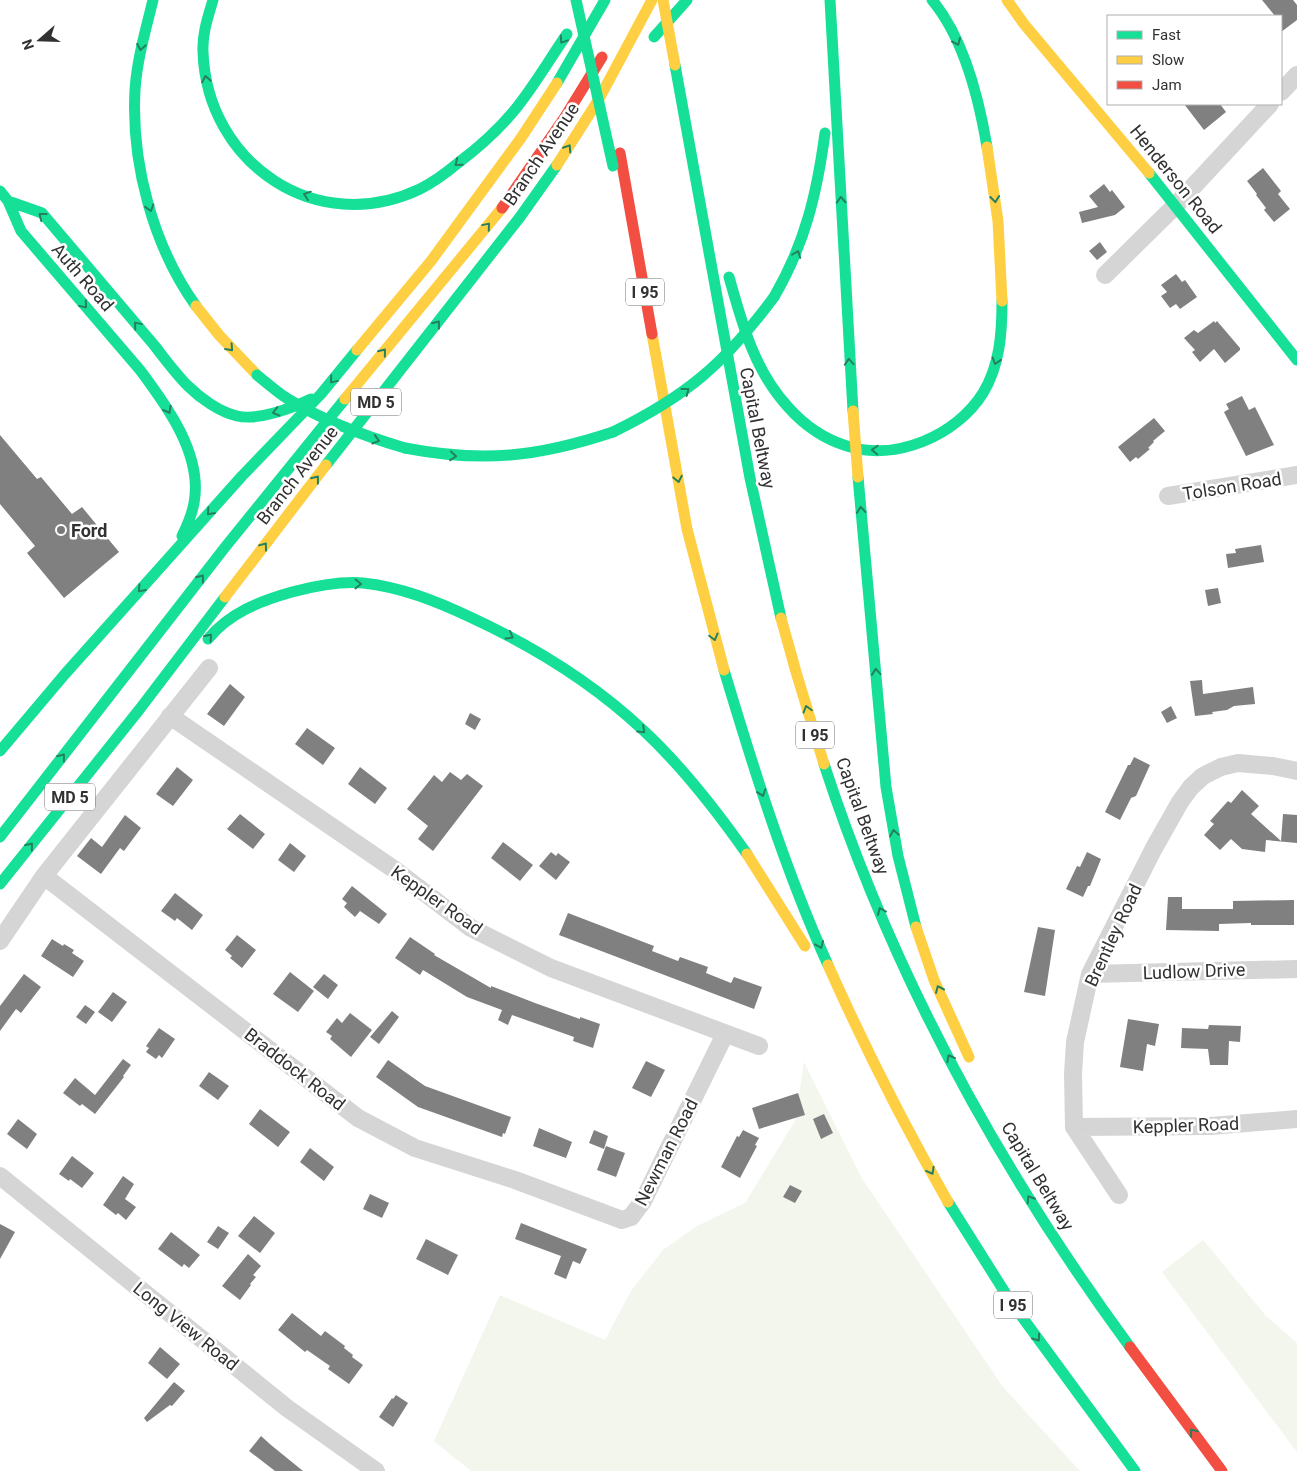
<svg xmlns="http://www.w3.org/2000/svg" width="1297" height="1471" font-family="Roboto,sans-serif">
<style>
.green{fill:#f2f6ed}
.building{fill:#808080}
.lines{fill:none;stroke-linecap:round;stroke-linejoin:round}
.street{stroke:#d5d5d5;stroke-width:18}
.fast{stroke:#16e098;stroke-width:11}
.slow{stroke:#ffcf43;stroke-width:11}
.jam{stroke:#f24e42;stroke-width:11}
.fast-bridge{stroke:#16e098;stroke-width:11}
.slow-bridge{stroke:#ffcf43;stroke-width:11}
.oneway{stroke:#25805f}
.poi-dot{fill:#797979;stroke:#fff;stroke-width:2}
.labels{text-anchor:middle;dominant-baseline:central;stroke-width:5;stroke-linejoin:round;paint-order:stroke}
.shield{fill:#fff;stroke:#6f6f6f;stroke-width:1}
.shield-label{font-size:16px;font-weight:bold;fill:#313131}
.street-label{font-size:18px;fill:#313131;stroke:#fff}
.poi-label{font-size:18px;font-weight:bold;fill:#313131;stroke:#fff;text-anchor:start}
</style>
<rect width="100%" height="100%" fill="#fff"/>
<path class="green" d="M804,1062L861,1177L1003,1387L1080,1471H471L434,1441L500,1295L605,1340L631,1291L663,1250L697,1226L745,1203L795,1121Z
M1203,1240L1266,1316L1297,1343V1452L1162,1272Z"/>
<path class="building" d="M1262,0H1293L1297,5V20L1281,32V16H1275Z
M1184,104H1220L1226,112L1204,130Z
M1263,168L1281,191L1278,194L1290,209L1274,222L1264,210L1266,208L1256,195L1257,194L1247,181Z
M1104,184L1110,192L1112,190L1125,207L1115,215L1082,223L1079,212L1098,207L1089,196Z
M1100,242L1107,252L1097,260L1089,251Z
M1176,274L1182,282L1185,280L1197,297L1180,309L1176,304L1170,308L1161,296L1167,292L1161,285Z
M1214,321L1215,323L1217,321L1240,348V350L1225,363L1214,349L1200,362L1192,352L1195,350L1184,338L1194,330L1198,333Z
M1242,396L1249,410L1255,407L1274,445L1246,456L1224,412L1229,409L1226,404Z
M1154,418L1165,431L1153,441L1154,442L1148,448L1150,449L1138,459L1136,457L1130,462L1118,447Z
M0,435L37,479L41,477L72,514L82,507L119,552L64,598L27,553L35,546L0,504Z
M1261,545L1264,562L1228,568L1226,554L1236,553L1235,549Z
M1218,588L1221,603L1208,606L1205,590Z
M1202,680L1203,694L1253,687L1255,704L1234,706L1227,710L1212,712L1213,714L1195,716L1190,681Z
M230,684L245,697L224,726L207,714Z
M1171,706L1177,718L1167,723L1161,712Z
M470,713L481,719L475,730L465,724Z
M307,728L335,748L323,765L295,744Z
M1134,757L1150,765L1136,796L1131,798L1120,820L1105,812L1128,765H1130Z
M177,767L193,780L173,806L156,794Z
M360,767L387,788L375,804L348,784Z
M450,772L461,780L467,774L483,786L433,851L418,839L428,826L407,809L434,775L442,782Z
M1242,790L1259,806L1251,814L1281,841L1283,814L1297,815V843L1266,840L1265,852L1242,849L1231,839L1220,850L1204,835L1214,824L1210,821L1228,801L1231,803Z
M240,814L265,834L253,849L227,829Z
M125,815L141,828L124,851L120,848L101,874L77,856L91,838L102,847Z
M503,842L533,865L520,881L491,858Z
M290,843L306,856L294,872L278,860Z
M551,852L556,856L558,853L570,862L556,880L539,866Z
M1087,852L1101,859L1090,886H1088L1083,897L1066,889L1077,866L1080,867Z
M352,886L387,914L379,924L360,911L355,917L344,907L347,903L342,899Z
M175,893L203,915L192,930L177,918L175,921L161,911Z
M1168,897H1182V909H1233V901L1294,900V925H1251V923L1219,924V931L1166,930Z
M568,913L654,946L652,951L678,961L680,957L708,967L706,973L731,983L734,977L762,987L754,1009L559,935Z
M1038,927L1055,930L1045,996L1024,992Z
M237,935L256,950L242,968L230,958L232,956L225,950Z
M410,937L435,954L434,955L491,988V986L535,1003L580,1019V1017L600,1024L593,1048L573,1041L574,1037L512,1015L508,1025L498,1020L502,1010L467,997L423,970L420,975L395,958Z
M52,939L63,946L64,944L74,950L72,953L84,961L73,977L41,956Z
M290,972L314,991L298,1012L273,994Z
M24,974L41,987L21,1013L16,1009L0,1031V1006Z
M324,974L338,985L328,999L313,987Z
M113,992L127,1002L112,1022L98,1012Z
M85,1005L95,1012L86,1024L76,1017Z
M392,1011L399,1017L379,1044L370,1037Z
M350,1013L372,1030L351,1057L330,1039L332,1036L326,1032L337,1018L342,1023Z
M1128,1019L1159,1024L1155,1046L1147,1044L1143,1071L1120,1067Z
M1209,1025L1241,1026L1240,1042L1229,1041L1228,1065H1210L1208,1049L1181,1048L1182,1028L1208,1029Z
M159,1028L175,1039L162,1058L159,1055L156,1059L146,1052L149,1048L146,1046Z
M123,1059L131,1065L123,1076L124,1077L95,1114L82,1104L80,1106L63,1093L75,1078L95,1095Z
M388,1060L425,1086L511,1117L505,1134L503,1133L502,1137L418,1107L376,1077Z
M646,1061L665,1070L651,1097L632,1088Z
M209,1072L229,1086L218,1100L199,1086Z
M798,1093L805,1115L759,1129L752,1108Z
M260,1109L290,1132L278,1147L249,1124Z
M824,1114L833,1133L821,1139L813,1119Z
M18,1119L37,1134L27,1149L7,1134Z
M539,1128L572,1142L566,1158L533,1146Z
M594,1130L608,1136L604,1149L589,1143Z
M743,1130L759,1138L755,1145L757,1146L740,1178L721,1167L737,1136L739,1137Z
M606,1146L625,1153L616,1177L597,1170Z
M310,1148L334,1167L324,1181L300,1162Z
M72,1156L94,1173L82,1188L70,1179L69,1181L59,1174Z
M123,1176L134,1184L125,1199L136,1207L126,1220L118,1213L116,1215L103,1205Z
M790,1185L802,1191L795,1203L783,1197Z
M370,1194L389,1203L382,1218L363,1209Z
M254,1216L275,1233L260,1253L238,1236Z
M521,1223L587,1249L580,1264L573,1261L566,1279L554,1274L561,1256L515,1239Z
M0,1224L15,1232L0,1259Z
M218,1226L229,1233L218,1249L207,1242Z
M171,1232L200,1255L189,1268L184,1264L182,1267L158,1249Z
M426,1239L458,1255L448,1275L416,1259Z
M248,1254L261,1266L253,1275L256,1277L250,1284L251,1285L240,1300L222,1286Z
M292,1313L321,1336L325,1331L345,1346L344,1348L353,1355L352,1357L363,1365L349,1384L328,1369L330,1366L307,1350L305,1352L278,1330Z
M160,1347L180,1364L167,1379L148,1363Z
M174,1382L185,1391L172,1406L170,1405L147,1422L144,1418Z
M396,1395L408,1403L393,1427L379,1417L392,1398L393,1399Z
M261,1436L271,1445L303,1471H275L249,1451Z"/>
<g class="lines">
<path class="street" d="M1281,92L1297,75
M1105,275L1176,205L1270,104
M1168,496L1297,475
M170,716L395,870L471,928L551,968L759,1046
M44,876L358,1118L415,1148L515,1180L622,1220L631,1217L643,1201L725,1034
M0,941L44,876L209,668
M1090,974L1297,969
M1074,1127L1210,1126L1297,1119
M0,1176L287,1408L376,1471
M1119,1195L1074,1127L1073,1074L1075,1042L1090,974L1154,848L1180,802L1191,787L1203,776L1221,767L1238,763L1273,766L1297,771"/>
<path class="fast" d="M153,0C146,29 137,59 135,90C131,163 153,246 196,306
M213,0C208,17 202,34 203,52C207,164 317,238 420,189C434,182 446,173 458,163C478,148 497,131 513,112C533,88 549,60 567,34
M830,0L853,411
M932,0C964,38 979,99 987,147
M654,37L687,0
M675,65L750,478L781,618
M557,83L605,0
M1149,173L1297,360
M0,191L8,201L21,231L140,370
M8,201L42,213L154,345
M729,277C742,323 754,370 788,407C804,425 824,439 847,446C896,462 957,435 983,393C1000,365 1002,333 1002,301
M774,297C805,244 817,193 825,133
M154,345C165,359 176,374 188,386C201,399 220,412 237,416C258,421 292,408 311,399
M140,370C167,406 203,455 194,503C192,514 187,526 182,536
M405,448C483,463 538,457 613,432
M326,465L520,217L557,165
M858,477L886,787L898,856L916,927
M208,639C229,613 260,601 292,592C315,586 339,581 363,583C401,587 436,601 470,617C533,646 593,683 643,730C683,767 716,810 747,854
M724,670C754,770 785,870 828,965
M0,751L65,674L242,476L321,394L357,350
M824,764C892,973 1000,1170 1130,1347
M0,837L226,546L345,399
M0,884L139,710L225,597
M948,1202L1011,1302L1135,1471"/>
<path class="slow" d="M1007,0L1024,24L1149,173
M987,147L998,221L1002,301
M557,165L599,99L652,0
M196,306L219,335L257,375
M652,334L687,529L724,670
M357,350L431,261L521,138L557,83
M345,399L502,208
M225,597L326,465
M781,618L796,672L824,764
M747,854L805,946
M916,927L934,980L969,1057
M828,965C864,1046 904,1125 948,1202"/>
<path class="jam" d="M620,153L652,334
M502,208L565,117L602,57
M1130,1347L1222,1471"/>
<path class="fast-bridge" d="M576,0L613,166
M257,375C267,383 277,392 288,399C324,421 364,436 405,448
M613,432C687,396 725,363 774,297"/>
<path class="slow-bridge" d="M663,0L675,65
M853,411L858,477"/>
</g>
<defs><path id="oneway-chevron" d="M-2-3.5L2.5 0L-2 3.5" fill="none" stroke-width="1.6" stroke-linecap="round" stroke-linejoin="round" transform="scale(1.25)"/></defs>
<g class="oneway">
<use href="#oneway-chevron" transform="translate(563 40) rotate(124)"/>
<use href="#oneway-chevron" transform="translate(957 42) rotate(66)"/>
<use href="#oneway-chevron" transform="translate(141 47) rotate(100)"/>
<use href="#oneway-chevron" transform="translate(206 79) rotate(-100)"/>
<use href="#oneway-chevron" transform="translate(568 148) rotate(-57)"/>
<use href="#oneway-chevron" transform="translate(458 163) rotate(141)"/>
<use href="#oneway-chevron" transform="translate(307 195) rotate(-161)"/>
<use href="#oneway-chevron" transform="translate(995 199) rotate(84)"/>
<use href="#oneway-chevron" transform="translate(841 200) rotate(-93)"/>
<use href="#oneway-chevron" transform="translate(150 208) rotate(73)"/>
<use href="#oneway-chevron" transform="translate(42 216) rotate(-142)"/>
<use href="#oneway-chevron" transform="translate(487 226) rotate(-50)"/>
<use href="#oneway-chevron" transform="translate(797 254) rotate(-69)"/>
<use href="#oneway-chevron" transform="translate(84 305) rotate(50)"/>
<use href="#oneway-chevron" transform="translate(437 324) rotate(-52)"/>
<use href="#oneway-chevron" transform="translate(137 325) rotate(-130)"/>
<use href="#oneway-chevron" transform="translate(230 348) rotate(48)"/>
<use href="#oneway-chevron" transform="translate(383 352) rotate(-51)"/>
<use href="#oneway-chevron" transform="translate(996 361) rotate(107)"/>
<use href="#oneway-chevron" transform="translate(849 362) rotate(-94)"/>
<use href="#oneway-chevron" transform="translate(333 380) rotate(130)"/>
<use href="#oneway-chevron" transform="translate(686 391) rotate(-37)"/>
<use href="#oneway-chevron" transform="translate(168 410) rotate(61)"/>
<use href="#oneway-chevron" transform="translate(276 412) rotate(166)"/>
<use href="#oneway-chevron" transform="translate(376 440) rotate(16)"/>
<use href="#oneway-chevron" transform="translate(875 450) rotate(-178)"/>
<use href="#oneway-chevron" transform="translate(453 456) rotate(5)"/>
<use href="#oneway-chevron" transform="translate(316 479) rotate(-52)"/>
<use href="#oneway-chevron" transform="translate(678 479) rotate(79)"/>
<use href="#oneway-chevron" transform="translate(861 510) rotate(-95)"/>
<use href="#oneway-chevron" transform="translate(210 512) rotate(132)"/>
<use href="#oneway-chevron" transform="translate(264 546) rotate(-53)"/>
<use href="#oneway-chevron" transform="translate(201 578) rotate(-52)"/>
<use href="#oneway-chevron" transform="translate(358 584) rotate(1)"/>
<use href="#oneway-chevron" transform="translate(141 589) rotate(132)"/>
<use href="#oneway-chevron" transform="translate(510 636) rotate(30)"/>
<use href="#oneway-chevron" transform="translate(209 637) rotate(-48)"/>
<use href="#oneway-chevron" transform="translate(714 637) rotate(75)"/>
<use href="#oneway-chevron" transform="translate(876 672) rotate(-95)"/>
<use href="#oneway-chevron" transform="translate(807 709) rotate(-106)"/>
<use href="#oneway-chevron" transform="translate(642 730) rotate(43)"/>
<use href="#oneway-chevron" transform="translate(62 757) rotate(-52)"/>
<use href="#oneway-chevron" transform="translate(762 793) rotate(71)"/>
<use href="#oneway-chevron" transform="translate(894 833) rotate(-100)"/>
<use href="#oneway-chevron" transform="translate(30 846) rotate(-51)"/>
<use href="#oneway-chevron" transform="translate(881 911) rotate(-113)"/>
<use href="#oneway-chevron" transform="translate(820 945) rotate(67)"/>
<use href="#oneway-chevron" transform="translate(939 989) rotate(-114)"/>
<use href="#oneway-chevron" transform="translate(950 1058) rotate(-118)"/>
<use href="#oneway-chevron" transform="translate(931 1171) rotate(61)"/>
<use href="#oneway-chevron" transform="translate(1030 1199) rotate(-122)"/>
<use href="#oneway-chevron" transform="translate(1037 1338) rotate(54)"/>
<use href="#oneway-chevron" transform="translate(1193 1432) rotate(-127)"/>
</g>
<circle class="poi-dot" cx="61" cy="530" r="5"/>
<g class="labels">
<g class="shield">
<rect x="626" y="278.5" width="38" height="27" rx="4"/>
<rect x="351" y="388.5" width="50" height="27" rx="4"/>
<rect x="796" y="721.5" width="38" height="27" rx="4"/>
<rect x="45" y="783.5" width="50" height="27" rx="4"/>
<rect x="994" y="1291.5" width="38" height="27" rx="4"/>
</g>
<g class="shield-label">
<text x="645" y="292">I 95</text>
<text x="376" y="402">MD 5</text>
<text x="815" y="735">I 95</text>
<text x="70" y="797">MD 5</text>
<text x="1013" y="1305">I 95</text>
</g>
<g class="street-label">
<text transform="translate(541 154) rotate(-56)">Branch Avenue</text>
<text transform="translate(1176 179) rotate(51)">Henderson Road</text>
<text transform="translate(83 277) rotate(49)">Auth Road</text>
<text transform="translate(758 428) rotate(79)">Capital Beltway</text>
<text transform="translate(297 475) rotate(-52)">Branch Avenue</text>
<text transform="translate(1232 486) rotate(-9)">Tolson Road</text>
<text transform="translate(863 816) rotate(70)">Capital Beltway</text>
<text transform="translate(437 900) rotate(35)">Keppler Road</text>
<text transform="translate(1113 935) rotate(-65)">Brentley Road</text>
<text transform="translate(1194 971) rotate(-2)">Ludlow Drive</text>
<text transform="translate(295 1069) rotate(38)">Braddock Road</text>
<text transform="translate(1186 1125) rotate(-2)">Keppler Road</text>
<text transform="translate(666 1152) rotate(-63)">Newman Road</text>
<text transform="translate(1038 1176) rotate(59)">Capital Beltway</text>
<text transform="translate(186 1326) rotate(39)">Long View Road</text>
</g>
<g class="poi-label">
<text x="71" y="530">Ford</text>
</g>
</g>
<rect x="1107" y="15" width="175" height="90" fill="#ffffff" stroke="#adadad"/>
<rect x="1117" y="31" width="25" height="8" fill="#16e098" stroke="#adadad"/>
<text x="1152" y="40" font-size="15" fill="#313131">Fast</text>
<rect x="1117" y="56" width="25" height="8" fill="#ffcf43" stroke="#adadad"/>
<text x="1152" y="65" font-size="15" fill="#313131">Slow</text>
<rect x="1117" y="81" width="25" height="8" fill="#f24e42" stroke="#adadad"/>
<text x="1152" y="90" font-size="15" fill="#313131">Jam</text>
<g transform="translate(40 40) rotate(250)" stroke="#ffffff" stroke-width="4" paint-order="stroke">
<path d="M0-4L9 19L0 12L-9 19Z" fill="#313131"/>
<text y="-8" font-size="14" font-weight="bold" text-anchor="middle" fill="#313131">N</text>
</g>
</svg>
